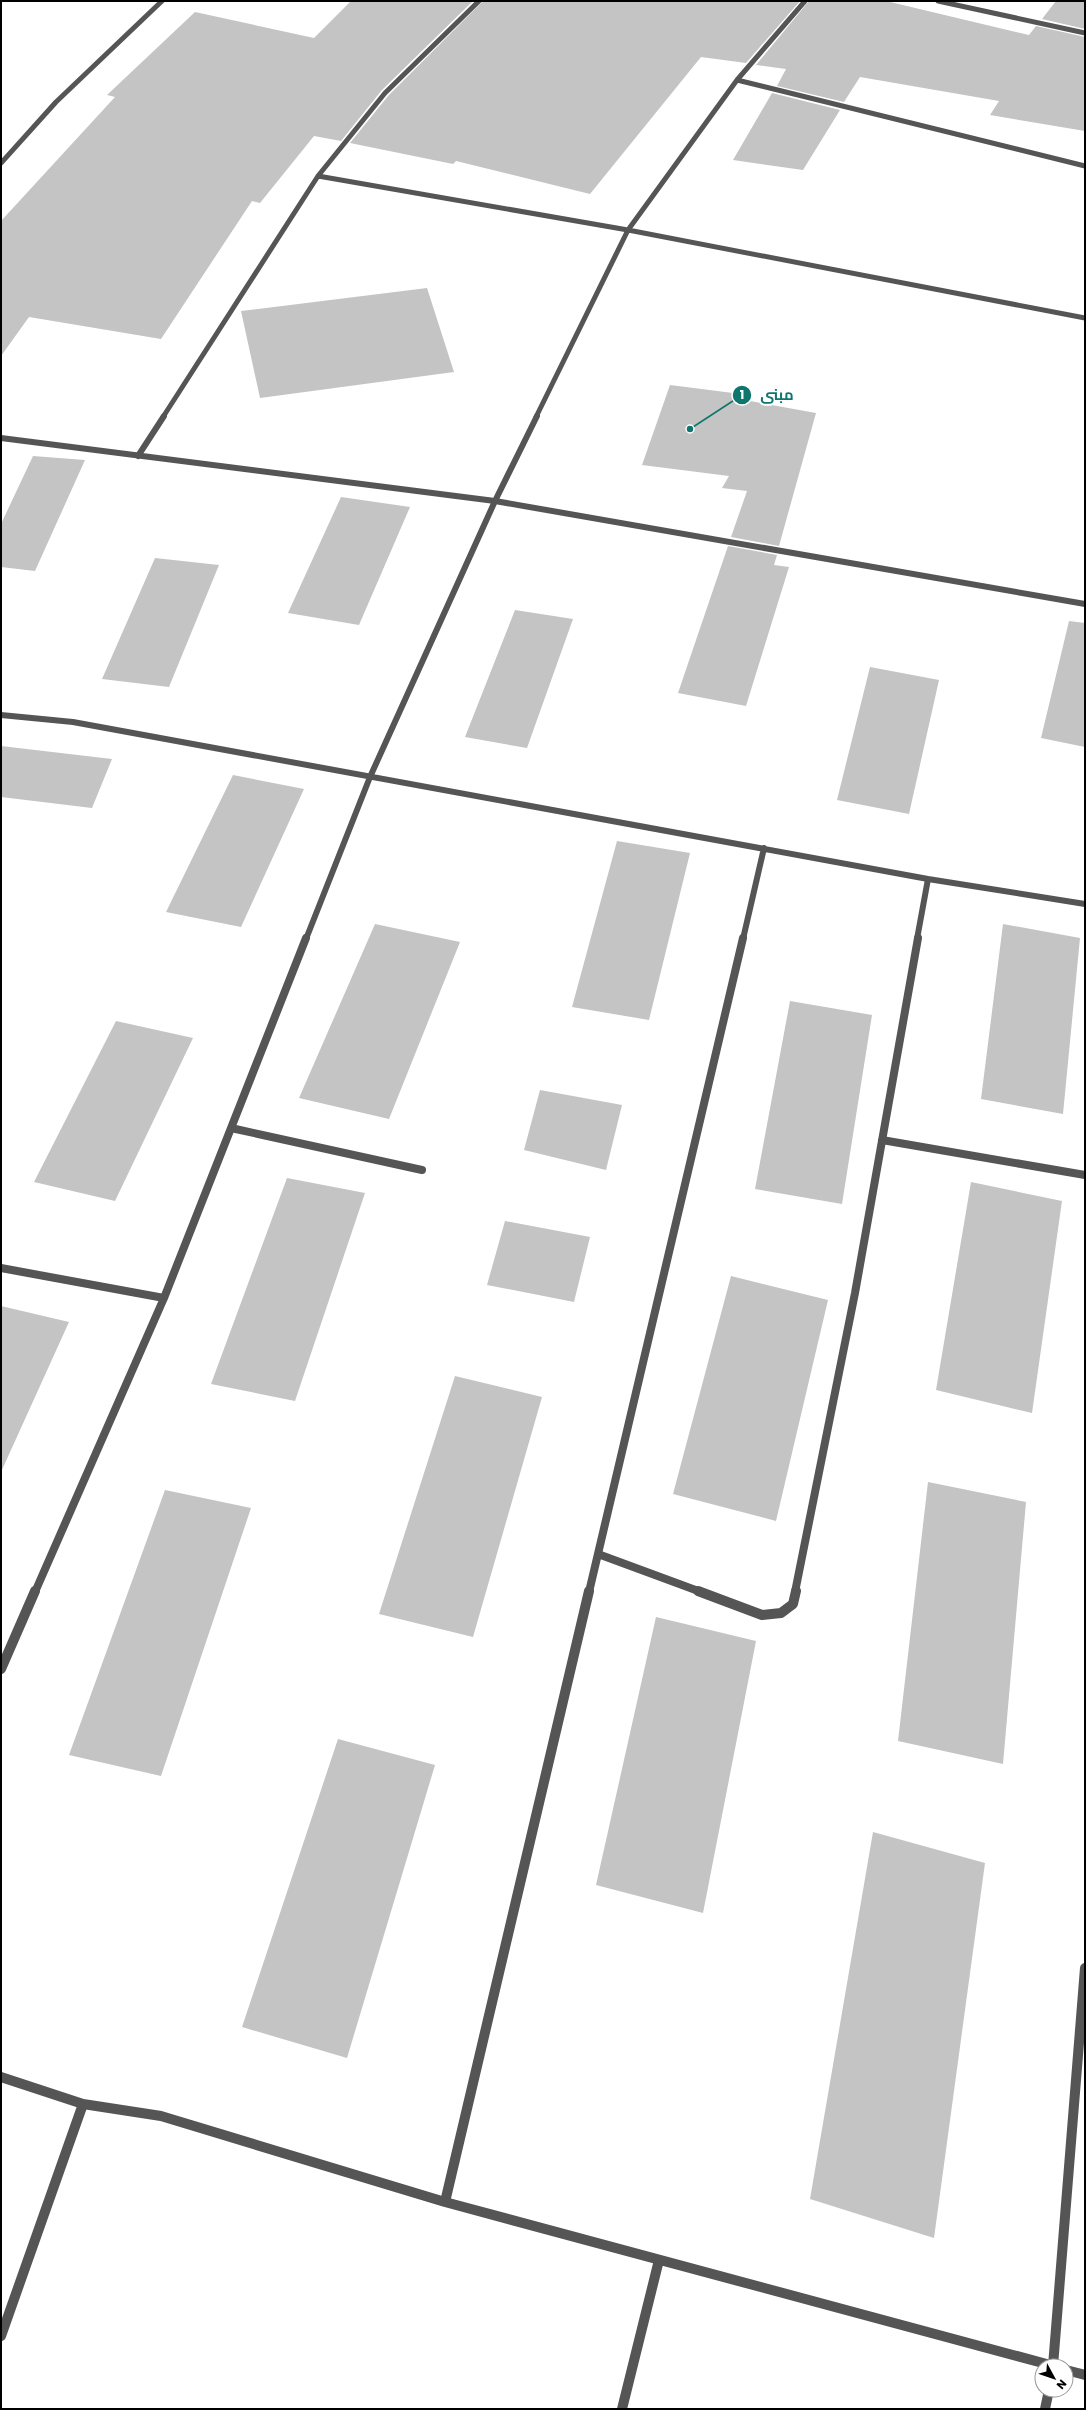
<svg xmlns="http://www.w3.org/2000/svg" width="1086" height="2410" font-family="Poppins,Cairo,sans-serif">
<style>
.building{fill:#c4c4c4}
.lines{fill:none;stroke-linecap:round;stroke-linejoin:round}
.minor-far3{stroke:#555;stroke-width:5}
.minor-far2{stroke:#555;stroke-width:6}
.minor-far1{stroke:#555;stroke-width:8}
.minor{stroke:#555;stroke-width:10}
.leader{fill:none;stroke:#0f766e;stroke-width:1.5}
.callout-dot{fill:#0f766e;stroke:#fff;stroke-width:1.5}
.mark-label{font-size:12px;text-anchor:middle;font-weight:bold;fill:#fff}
.callout-label{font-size:15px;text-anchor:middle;font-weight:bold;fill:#0f766e;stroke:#fff;stroke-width:4;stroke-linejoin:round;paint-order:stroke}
</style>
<rect width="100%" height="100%" fill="#fff"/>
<path class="building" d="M351,1H473L382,90L341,141L314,136L260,203L252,201L161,339L29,317L1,356V221L115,97L107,95L195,12L314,38Z
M483,1H800L746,63L701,57L590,194L456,161L453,164L350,143L388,96Z
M809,1H886L1029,35L1036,26L1085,37V131L990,115L999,101L860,77L844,102L777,86L786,69L756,65Z
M1056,1H1085V29L1042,19Z
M772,93L840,110L803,170L733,160Z
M427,288L454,372L260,398L241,311Z
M670,385L741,394L739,399L816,413L779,546L731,537L747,491L722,488L729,476L642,465Z
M33,456L85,460L35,571L1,567V524Z
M341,497L410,507L359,625L288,613Z
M728,546L777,555L774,565L789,567L746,706L678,693Z
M155,558L219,565L169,687L102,679Z
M515,610L573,619L527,748L465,737Z
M1069,621L1085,623V747L1041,738Z
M870,667L939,680L909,814L837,800Z
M1,746L112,759L92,808L1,797Z
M233,775L304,789L241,927L166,912Z
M617,841L690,853L649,1020L572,1007Z
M375,924L460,942L389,1119L299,1098Z
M1003,924L1080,938L1063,1114L981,1099Z
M790,1001L872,1015L842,1204L755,1189Z
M116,1021L193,1038L115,1201L34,1182Z
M540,1090L622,1105L606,1170L524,1150Z
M287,1178L365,1193L295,1401L211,1384Z
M971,1182L1062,1201L1032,1413L936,1390Z
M505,1221L590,1237L574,1302L487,1285Z
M731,1276L828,1300L776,1521L673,1494Z
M1,1306L69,1322L1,1472Z
M455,1376L542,1397L473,1637L379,1614Z
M928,1482L1026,1502L1003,1764L898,1741Z
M165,1490L251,1508L161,1776L69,1755Z
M656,1617L756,1641L703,1913L596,1885Z
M338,1739L435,1765L347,2058L242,2027Z
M873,1832L985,1863L934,2238L810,2199Z"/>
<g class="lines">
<path class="minor-far3" d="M938,1L1085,33
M737,80L1085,166
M1,163L56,102L162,1
M318,176L628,230L1085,318
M163,417L318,176L385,93L479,1
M536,417L628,230L737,80L805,1"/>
<path class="minor-far2" d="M1,438L495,501L1085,604
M138,456L164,416
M1,715L73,722L928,879L1085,904
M306,939L370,777L495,501L537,416
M743,939L764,848
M917,939L928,879"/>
<path class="minor-far1" d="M231,1128L422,1170
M882,1140L1085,1175
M1,1268L164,1298
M598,1554L701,1592
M35,1592L164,1298L306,938
M589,1592L743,938
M795,1592L855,1293L918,938"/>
<path class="minor" d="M698,1591L762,1615L781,1613L793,1604L796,1591
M1,1669L35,1591
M1,2077L83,2104L161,2116L445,2202L1054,2366
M445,2202L589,1591
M1,2336L83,2104
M1053,2366L1085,1968
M1066,2370L1085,2375
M622,2409L659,2260
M1045,2409L1049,2390"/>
</g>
<path class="leader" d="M690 429L742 395"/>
<g class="callout-dot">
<circle cx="690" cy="429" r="4"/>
<circle cx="742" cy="395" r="10"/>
</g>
<g class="mark-label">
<text x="742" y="399">1</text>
</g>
<g class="callout-label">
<text x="777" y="400">مبنى</text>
</g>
<rect width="1086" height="2410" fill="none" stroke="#000000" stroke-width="4"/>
<g transform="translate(1054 2378) rotate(130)"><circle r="19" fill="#ffffff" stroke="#999999"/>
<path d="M0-3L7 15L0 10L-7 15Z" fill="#000000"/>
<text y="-6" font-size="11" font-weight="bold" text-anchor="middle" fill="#000000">N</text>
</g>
</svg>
